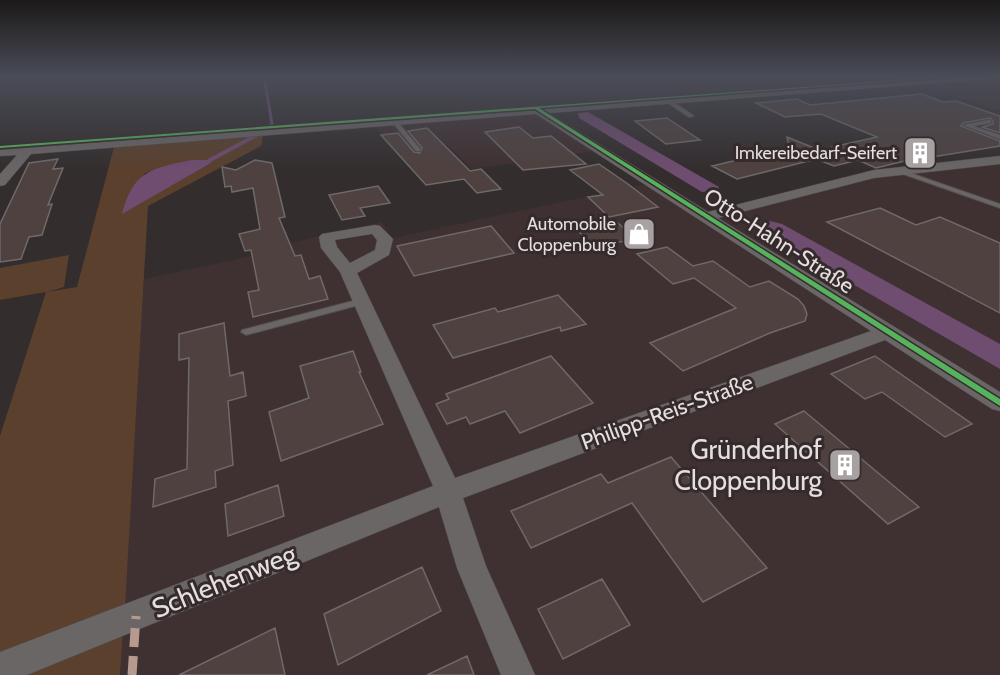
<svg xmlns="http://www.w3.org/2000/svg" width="1000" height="675" font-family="Cabin,sans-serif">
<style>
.built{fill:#3f3031}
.green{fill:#5a402d;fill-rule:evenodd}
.water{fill:#6f4d70}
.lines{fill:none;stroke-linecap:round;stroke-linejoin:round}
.stream-far1{stroke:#6f4d70;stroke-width:3}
.stream{stroke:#6f4d70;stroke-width:4}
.building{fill:#4e413f;stroke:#6e6a6a;stroke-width:1.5}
.lane-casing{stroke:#4f4b4b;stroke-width:2}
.street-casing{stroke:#4f4b4b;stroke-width:1}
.lane{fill:#6a6666;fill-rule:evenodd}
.street{fill:#6a6666;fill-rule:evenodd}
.quiet{stroke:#b69a8f;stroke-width:9;stroke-dasharray:19 9;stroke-linecap:butt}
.cycleway-casing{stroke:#352b2c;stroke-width:3}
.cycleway{fill:#56b35d;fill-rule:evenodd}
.labels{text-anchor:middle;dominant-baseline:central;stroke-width:6;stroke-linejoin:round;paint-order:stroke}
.far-poi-label{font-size:18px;fill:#e5dfdf;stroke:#352b2c;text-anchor:end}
.street-label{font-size:22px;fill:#e5dfdf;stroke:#352b2c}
.near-poi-label{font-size:27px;fill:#e5dfdf;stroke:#352b2c;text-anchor:end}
.near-street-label{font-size:27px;fill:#e5dfdf;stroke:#352b2c}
</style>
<rect width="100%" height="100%" fill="#332d2e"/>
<path class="built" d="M1000,77V111L912,83Z
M537,114L595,151L472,169L448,145L399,153L374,127Z
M1000,158V675H120L144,279L275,251L289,243L382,222L392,238L660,181L710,211L870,173Z"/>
<path class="green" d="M263,135L261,146L148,206L125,607L0,655V436L46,292L0,300V268L69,255L64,287L47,292L77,287L114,147ZM191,160L211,163L122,213L145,173Z
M123,631L120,675H11Z"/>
<path class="water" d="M588,112L719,187L718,190L702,192L579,118L578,113Z
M191,160H210L211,163L122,214C134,170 151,169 191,160Z
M770,221L782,224L1000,344V369L759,230L756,225Z"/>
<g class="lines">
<path class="stream-far1" d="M264,76L272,124L268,127
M960,76H971
M543,108L833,86"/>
<path class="stream" d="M210,160L257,135"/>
</g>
<path class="building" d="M922,94L943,102L956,101L1000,116V133L982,127L993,124V121L990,118L963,123L961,126L1000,141V146L920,159L917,158L876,168L858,160L834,166L816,159L737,179L712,166L789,148L787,137L819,150L877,137L821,114L785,117L756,103L797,99L810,105Z
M667,118L700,140L666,144L635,121Z
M519,127L533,138L551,136L586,164L523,170L485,132Z
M427,128L470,171L481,169L501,189L477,193L464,179L426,185L381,135L398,133L414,152L420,153L422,148L408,131Z
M58,159L53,169L63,168L48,205L52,204L42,235L29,237L21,259L0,262V224L29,163Z
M255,160L272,163L285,217L279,218L295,256L301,255L309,279L320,276L328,299L253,317L248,292L259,290L251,250L245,251L239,234L260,229L253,188L232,192L231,186L225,187L222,167L236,170Z
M599,164L628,184L658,207L609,217L588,197L603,195L570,170Z
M378,186L390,203L360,208L365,216L342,220L329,195Z
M880,208L916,225L940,217L1000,243V313L827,222Z
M617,222L635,239L594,247L577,230Z
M491,226L514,253L414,276L397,246Z
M667,247L693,266L713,261L750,287L769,281L798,299L804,306L807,314L805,321L770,333L683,371L650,343L736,308L694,278L673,284L637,254Z
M558,295L586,324L561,331L560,327L453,358L433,325L495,308L498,312Z
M224,323L230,376L243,372L246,396L228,401L233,465L215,471L216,487L153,507L155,479L187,469L189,358L179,360V334Z
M353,351L361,372H359L383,424L281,461L269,412L309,398L300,366Z
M551,356L593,403L520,433L505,411L470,424L466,417L447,424L436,404L449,399L446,394Z
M875,356L972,424L945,437L882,392L865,399L831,374Z
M804,411L919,507L888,524L775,424Z
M671,457L767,568L703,602L632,503L531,548L511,511L601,474L608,483Z
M278,485L284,516L228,536L225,504Z
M422,567L441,611L338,665L324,614Z
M602,579L630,625L563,659L538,609Z
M275,628L285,675H179Z
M467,656L474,675H427Z"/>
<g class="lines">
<defs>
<path id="lane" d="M665,99H669L694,116L689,117L665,101Z
M989,120L991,121V123L973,126L1000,135V139L963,125Z
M393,121H397L420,149V151H416L393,123Z
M899,169L1000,204V208L897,172L896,171Z
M360,299L365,302L363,304L246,335L241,332L242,330Z"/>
<path id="street" d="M964,76H995L991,79L549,113L708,212L874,170L1000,156V164L874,178L718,218L1000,392V411L992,409L885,340L463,498L486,566L535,675H501L457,568L439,507L27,675H0V652L433,486L340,272L321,248L319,237L322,234L375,225L380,226L393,239L389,255L357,273L455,478L871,331L536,114L31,154L5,185L0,186V174L17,155L0,156V150ZM372,234L377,240L375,250L350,263L337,247L335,240Z"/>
</defs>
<use href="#lane" class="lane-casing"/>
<use href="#street" class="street-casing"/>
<use href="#lane" class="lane"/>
<use href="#street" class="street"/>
<path class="quiet" d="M132,675L136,616"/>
<defs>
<path id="cycleway" d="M952,76H962L539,108L1000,399V406L535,109L0,148V146Z"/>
</defs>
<use href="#cycleway" class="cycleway-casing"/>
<use href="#cycleway" class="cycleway"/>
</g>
<linearGradient id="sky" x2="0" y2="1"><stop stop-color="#1c1919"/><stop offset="0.45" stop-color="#4a4c57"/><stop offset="1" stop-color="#4a4c57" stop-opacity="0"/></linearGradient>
<rect width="1000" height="170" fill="url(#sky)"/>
<defs>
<symbol id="building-square" viewBox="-11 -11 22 22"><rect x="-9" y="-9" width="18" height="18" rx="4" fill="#a7a1a1" stroke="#352b2c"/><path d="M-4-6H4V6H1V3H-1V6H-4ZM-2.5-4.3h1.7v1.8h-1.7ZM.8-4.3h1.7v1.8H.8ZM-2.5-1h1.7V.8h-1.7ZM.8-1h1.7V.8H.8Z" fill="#fff"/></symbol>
<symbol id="shop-square" viewBox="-11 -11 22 22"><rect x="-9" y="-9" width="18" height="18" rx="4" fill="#a7a1a1" stroke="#352b2c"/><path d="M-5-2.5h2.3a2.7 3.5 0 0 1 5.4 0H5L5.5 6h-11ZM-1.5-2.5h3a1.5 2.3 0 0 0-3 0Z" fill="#fff"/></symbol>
</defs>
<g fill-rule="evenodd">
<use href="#building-square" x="901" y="134" width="38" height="38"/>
<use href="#shop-square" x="620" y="215" width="38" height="38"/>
<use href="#building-square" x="826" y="446" width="38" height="38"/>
</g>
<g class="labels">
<g class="far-poi-label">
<text x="897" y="153">Imkereibedarf-Seifert</text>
<text x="616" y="224">Automobile<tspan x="616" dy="21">Cloppenburg</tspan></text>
</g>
<g class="street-label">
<text transform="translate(779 241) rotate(33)">Otto-Hahn-Straße</text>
<text transform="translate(667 412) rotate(-20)">Philipp-Reis-Straße</text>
</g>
<g class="near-poi-label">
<text x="822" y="449">Gründerhof<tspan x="822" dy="31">Cloppenburg</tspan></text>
</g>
<g class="near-street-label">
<text transform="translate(224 581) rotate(-22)">Schlehenweg</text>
</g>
</g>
</svg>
